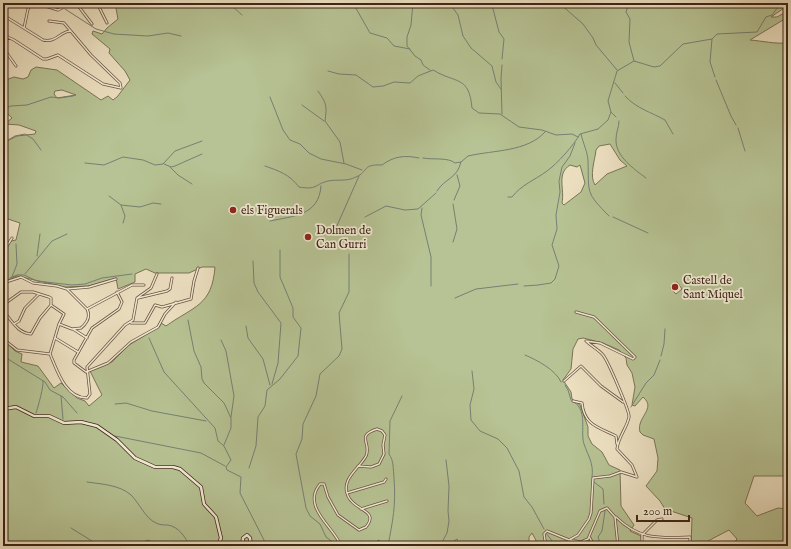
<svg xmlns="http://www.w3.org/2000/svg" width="791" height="549" font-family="'IM FELL English',serif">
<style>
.green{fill:#b7c394;stroke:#7a7455;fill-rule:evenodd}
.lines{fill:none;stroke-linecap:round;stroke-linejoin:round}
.stream{stroke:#758174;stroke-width:1}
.street-casing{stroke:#6a5441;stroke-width:3}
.secondary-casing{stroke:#3e2516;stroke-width:4}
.street{stroke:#f3ecd7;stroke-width:1.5}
.secondary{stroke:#f3ecd7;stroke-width:2.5}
.poi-dot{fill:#8f2418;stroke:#f3ecd7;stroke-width:1.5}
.labels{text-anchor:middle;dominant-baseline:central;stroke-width:3.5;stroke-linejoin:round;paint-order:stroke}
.poi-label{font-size:12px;fill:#3e2516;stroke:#f3ecd7;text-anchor:start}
</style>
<rect width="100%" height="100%" fill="#ede1c2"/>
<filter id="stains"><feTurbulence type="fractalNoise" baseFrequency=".005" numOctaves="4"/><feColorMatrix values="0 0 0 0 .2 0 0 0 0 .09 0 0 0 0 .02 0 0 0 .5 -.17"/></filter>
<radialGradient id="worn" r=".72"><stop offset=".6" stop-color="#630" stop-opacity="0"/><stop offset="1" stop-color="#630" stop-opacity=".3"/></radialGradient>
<path class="green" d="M115,3H788V8H784L771,17H777L788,11V17L750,40C763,41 774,44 788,43V473L784,476H754L745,503L757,516L778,508L788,509V546H732L737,539L729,530L708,541L709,546H691L692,518L665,509L660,501L646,486L657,471L658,458L654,439L643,435L640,432C636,417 657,409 643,397L635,406L632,405L635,387L632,373L627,365L626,358L619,350L603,343L583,338L578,339L573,349L571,369L563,380L571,392L572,399L580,405L588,427V436L592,444L602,452L609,465L620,470L621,506L634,525L630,531L641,536L642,546H596L594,543H591L593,546H539L532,533L529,537V546H459L457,539L447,546H382L379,540L369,546H166L147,540L140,546H3V348L7,343L15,351L22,354L21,362L38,366L54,388L61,383L77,398L85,401L89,406L102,395L90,371L112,362L129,345L159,327L161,323L166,326C194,306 212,306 215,267H202L189,273H155L146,269L135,274V282L118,289L116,278L88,286L65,287L17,276L3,282V254L11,241L16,240L20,223L8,219L3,232V143L17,136L35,134L36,131L19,125L5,124L12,118L8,114H3V81L14,77L23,79L28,77L31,70L36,67L57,70L101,100L108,96L113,100L117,97L130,80L125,71L109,53L110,49L92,34L93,31L102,34L107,28L118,19ZM62,90L76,95L57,98L54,94L55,91ZM610,144L620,160L627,166L607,174L595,185C589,176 595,160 596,150L599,146ZM570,165L577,167L580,165L585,183L581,192L564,205L562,203C565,189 556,174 570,165ZM677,282L682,289L676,294L670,288L672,284Z"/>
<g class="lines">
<path class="stream" d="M57,3L58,4
M224,3L232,6L242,15
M353,3L370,33L387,38L394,46L410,49
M413,3L411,25L407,37V46L415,56L421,60L423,65L430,70
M453,3V8L458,15L463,36L471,48L492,66L496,82L501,89
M559,3L583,24L593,38L596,45L617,70
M629,3L626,12L630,19L629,42L634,61
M492,5L499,32L504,39L502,59
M65,9L96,29L114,34L148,36L168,33L181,36
M712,39L710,62L715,77
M502,65L501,79L502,114
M328,71L339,74L356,75L373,87L383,86L394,82L410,83L418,76L433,70C456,84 469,75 472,108L479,113L500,114L519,127L542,130L556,135L572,134L578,137
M716,80L731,116L736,125
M615,83L623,93
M318,91C327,104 327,106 325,121L340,142L344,163
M625,96C637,109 651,112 665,120L673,134
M270,97L283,130L290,140L300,144L309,153L321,159L346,164L362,170
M302,105L324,121
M3,109L11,106L27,105L51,97L60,98L73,96
M611,112L616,117
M619,121C619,128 616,132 616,139C615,156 634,169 646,178
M738,128L745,151
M581,134C583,143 588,153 588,161C589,193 585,192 609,216
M3,143L15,136L25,134L33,139L41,150
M423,158C432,160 448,157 455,163L461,162L468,156C494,150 527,152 545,132
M85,163L104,165L123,157L143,160L155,165L163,164L175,151L202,141
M164,164L171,167L175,166L202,154
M169,166L178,175L192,184
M265,166C279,171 289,174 299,187C318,190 313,185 328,181C338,179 346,182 356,177C369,171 362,164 382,165C394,156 405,155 419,158
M437,191C445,178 457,179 461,162
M109,196L121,205L140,207L153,203L161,204
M508,197H512C521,185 535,180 547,171C557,164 574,145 580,134L598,129L608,120L611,112L608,101L617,71L634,61L654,67L660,66L683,44L712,39L717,34L757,32L766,17L772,15L781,3
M454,200L460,186L457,175
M121,205L125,216L123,223
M422,208L421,215L431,257V286
M365,217L386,206L405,210L418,209L436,193
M613,217L648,233
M270,221C293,216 319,216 321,186
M336,228L359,176
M453,242L457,229L453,204
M37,256L40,234
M253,261L254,283L258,292L281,323L278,363L272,384
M25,274L52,241L67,234
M12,277L17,264L16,244
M10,278L17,275H24L37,281L72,285L85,284L102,278L132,274
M524,286L538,285L551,283L555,279L559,266L552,245L557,229L556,215L560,192L559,181L562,167L570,156L575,143
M455,298L476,289L518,284
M188,320L194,351L201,367L202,379L204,383L224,403L231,418V428L224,445
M246,326L248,338L263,359L270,385
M149,338L164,372L215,428L218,441L224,446L231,460L226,467L227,470L241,477L240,493L267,546
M221,340L226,351L234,396L231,417
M525,355C537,360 556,370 561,382
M3,356L45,382L50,390L63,397L77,413
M661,356L664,344L665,329
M472,371L474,389L470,405L471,420L480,431L498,439L507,448L519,471L524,497L532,507L544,529
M565,385L568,390L571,400
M61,396L63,419
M574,402C588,411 580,431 584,444C588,456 594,463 592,477
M115,404L126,403L152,411L206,421
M631,407L646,383L654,375L660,360
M36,413C38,407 44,386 43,381
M115,436L201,453L225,466
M249,468L256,446L258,417L265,406L267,390L280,379L298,356L301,328L293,317V308L280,277V250
M87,482C101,484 120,485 131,495C140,504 145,518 156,523C160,525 164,525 168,525C179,527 185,537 190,546
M594,482L603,489L604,504
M71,528L100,546
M546,533L556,546
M338,546L326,537L320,524L310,516L306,508L296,454L302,439L303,424L316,396L320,374L339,356L342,349L339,313L349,292V254
M388,546C393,519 396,506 394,478C393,469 394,461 389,454L390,421L402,396
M440,546L447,533L449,521L448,511L449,486L446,460
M601,546L598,537L602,531L605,511"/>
<defs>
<path id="street" d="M76,3L92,24
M97,3L107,23
M3,15L43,40C57,43 60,31 71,31
M24,28L28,9L31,5L39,4L58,10L62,8L63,3
M3,35L14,40L43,59H47L58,55L103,84L121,88L120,83L91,55L64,23L49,21
M8,37L3,46L4,49L16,66
M3,252L12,238
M3,283L21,277L33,283L57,286L67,289L87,309C91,317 87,323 81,328L72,329L59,324
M67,289L89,287L116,279
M138,298L167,291L170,289L172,278
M3,305L21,292H33L49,297L51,298V305
M87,309L132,285H144
M3,311C12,320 17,333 31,334L40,318L51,305
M131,323H145L155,305L162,307L191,299L194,281L198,268
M14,324L19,321L25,308L39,294
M73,329L87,338
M55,338L78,352
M3,339L17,350L50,354
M50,354C57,370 65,398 87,398L90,394L87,367L125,325L133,320L137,298L151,288L157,274
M50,354L59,324L64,314L51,305
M86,372L108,363L131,342L158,327L165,314L176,302
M86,372L74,363V360L92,328L119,309L122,302L117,292
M564,381L581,366L601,386L623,402
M573,401L582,403C584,425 598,427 616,436L617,444
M347,493L384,482L386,479
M361,509L387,501
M616,517C639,540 659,538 690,537V546
M590,538L594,546
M570,540L581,542L588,539L600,511L607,508L615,517L618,546
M341,546C334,527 301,507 320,484H324L328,497L338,515L359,530L366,527C380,510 354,511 348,496C340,479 360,468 366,456C372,443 355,436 377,429L382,431L385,435L383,445L384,454L379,464L371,467L358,466
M546,546L544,534L547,531L569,540L578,535L589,519L591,513L593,478L610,476L621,472L637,477L632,465L617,449C618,437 627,428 629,417C630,412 608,361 603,355C598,349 591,346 586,341L600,343L633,359L635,357L594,317L576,312
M642,546V535L657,520L662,519"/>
<path id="secondary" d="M3,409L16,407L34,416H49L64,423L81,422L97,426L117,440L135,458L155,467H173L180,469L201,487L204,504L216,517L221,538L218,546
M242,546L243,538L247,535L250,538L251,546"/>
</defs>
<use href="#street" class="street-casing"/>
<use href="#secondary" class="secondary-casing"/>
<use href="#street" class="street"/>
<use href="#secondary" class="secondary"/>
</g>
<g class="poi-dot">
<circle cx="233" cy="210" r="4"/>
<circle cx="308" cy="237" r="4"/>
<circle cx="675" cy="287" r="4"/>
</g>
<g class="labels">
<g class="poi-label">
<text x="241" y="210">els Figuerals</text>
<text x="316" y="230">Dolmen de<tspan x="316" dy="14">Can Gurri</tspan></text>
<text x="683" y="280">Castell de<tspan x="683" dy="14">Sant Miquel</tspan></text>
</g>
</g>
<rect width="791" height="549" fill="none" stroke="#ede1c2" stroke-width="16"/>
<rect x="4" y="4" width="783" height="541" fill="none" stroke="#3e2516" stroke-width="2"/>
<rect x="8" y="8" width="775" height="533" fill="none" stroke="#3e2516"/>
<path d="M637 515v6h52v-6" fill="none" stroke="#3e2516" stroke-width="2"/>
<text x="643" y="515" font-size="12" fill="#3e2516" stroke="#f3ecd7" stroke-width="3" paint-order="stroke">200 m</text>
<rect width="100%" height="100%" filter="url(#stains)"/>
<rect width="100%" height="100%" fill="url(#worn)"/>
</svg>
